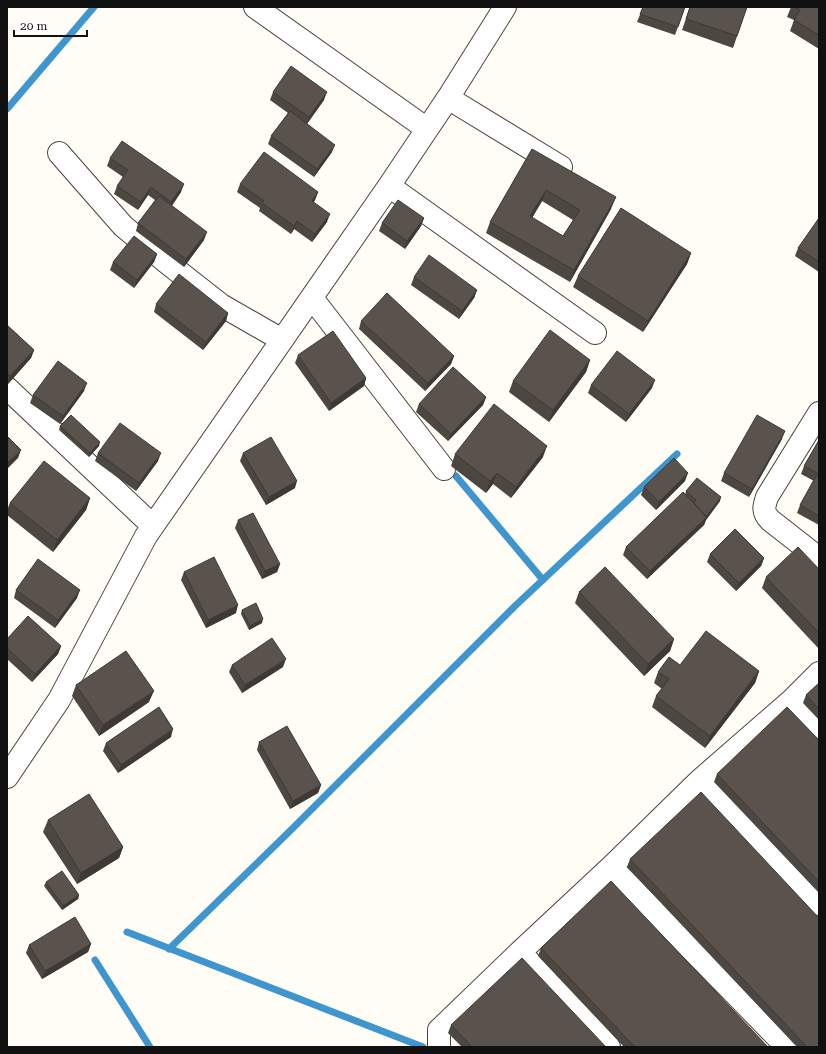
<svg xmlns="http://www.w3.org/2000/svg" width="826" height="1054" font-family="'Roboto Serif',serif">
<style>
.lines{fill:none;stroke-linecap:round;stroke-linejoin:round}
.stream{stroke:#3f96cf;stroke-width:7}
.street-casing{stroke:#444;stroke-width:24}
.street{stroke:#fff;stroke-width:22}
.wall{fill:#4d4742;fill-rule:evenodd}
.shaded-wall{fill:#3f3936}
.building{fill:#5a524d;stroke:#3f3936;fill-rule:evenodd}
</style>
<rect width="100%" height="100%" fill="#fffdf5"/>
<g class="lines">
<path class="stream" d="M7,109L94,7
M456,476L543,580
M127,932L423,1047
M169,949L295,826L515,606L677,454
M95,960L150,1047"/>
<defs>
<path id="street" d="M255,7L427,129
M448,98L561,167
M59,153L123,226L165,261L221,305L282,340
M389,186L595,333
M312,298L444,469
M7,388L153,526
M816,556L770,520C762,512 764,506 767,497L819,413
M792,700L819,729
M7,777L59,700L146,536L389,186L448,98L505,7
M699,781L819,904
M611,867L787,1047
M520,952L609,1047
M439,1047V1030L520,952L611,867L699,781L792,700L819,673"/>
</defs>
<use href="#street" class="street-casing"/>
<use href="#street" class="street"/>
</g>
<path class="wall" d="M643,7H685L675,35L637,22Z
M690,7H747L733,48L682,30Z
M791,7H819V49L790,31L794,20L787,17Z
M273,92L324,100L307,124L332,152L314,177L268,144L271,136L288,113L270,100Z
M532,149L611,209L570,282L486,233L490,222ZM542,201L573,220L563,236L532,218Z
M110,158L181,192L172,206L204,240L184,267L136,231L138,223L155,200L148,195L138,210L114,194L117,186L123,177L107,166Z
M240,184L318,192L315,200L314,202L327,222L312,242L294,229L291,234L259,211L260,208L237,192Z
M424,218L421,226L405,249L379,231L382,223Z
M819,218V272L795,256L798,248Z
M691,253L687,264L643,332L573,287L578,276Z
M157,254L154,262L134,288L110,270L113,262Z
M414,277L477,290L474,298L459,319L411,285Z
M156,304L228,313L226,321L203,350L154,312Z
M361,321L454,356L451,364L425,391L359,329Z
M7,325L34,350L31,358L8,384L7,383Z
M298,355L366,378L364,386L329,411L295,363Z
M590,360L586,372L549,422L509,392L513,381Z
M591,385L652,388L626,422L588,393Z
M84,391L60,424L30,403L33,395Z
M486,397L483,405L448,441L416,412L419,404Z
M60,426L99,446L89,457L59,430Z
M782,439L749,497L721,481L724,473Z
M819,440V525L797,513L800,505L814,481L801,474L804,466Z
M98,453L158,461L136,491L95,461Z
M243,453L295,488L266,505L240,461Z
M455,454L543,457L511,498L493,484L486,493L451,466Z
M685,481L656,510L641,495L644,487Z
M686,491L720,501L706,520L704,525L647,579L623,555L626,547L685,495Z
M90,498L86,510L53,552L7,515V510L10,503Z
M238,520L280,564L277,572L262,579L235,528Z
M710,554L764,558L761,566L736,591L707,562Z
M819,569V649L762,588L766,577Z
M184,572L236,613L206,628L181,580Z
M16,590L77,598L55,628L14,598Z
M579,592L674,639L670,651L644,676L575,603Z
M242,610L262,623L249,630L241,614Z
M7,639L61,646L58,654L32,682L7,659Z
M232,665L283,667L242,693L229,672Z
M680,665L759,671L755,683L705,748L652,707L656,696L662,689L654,683L658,672Z
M819,683V720L803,703L806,695Z
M76,685L149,702L99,736L72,696Z
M171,737L118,773L103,751L106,743Z
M819,740V893L714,782L717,774Z
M259,742L321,785L318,793L290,809L257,750Z
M48,820L123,847L119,858L77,884L43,832Z
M630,859L819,1047H797L627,867Z
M46,882L79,895L78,899L62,910L44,886Z
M91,944L88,952L42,979L26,953L29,945Z
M541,948L768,1047H624L538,956Z
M451,1025L606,1047H462L448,1033Z"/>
<path class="shaded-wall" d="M327,92L324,100L306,125L309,117Z
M335,145L332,152L314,177L317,169Z
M184,184L181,192L168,210L171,202Z
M151,187L148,195L138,210L141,202Z
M546,190L542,201L526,228L530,216Z
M318,192L315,200L309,209L312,201Z
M616,197L611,209L570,282L574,270Z
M330,214L327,222L312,242L315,234Z
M424,218L421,226L405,249L407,241Z
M297,221L294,229L291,234L294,226Z
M207,232L204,240L184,267L186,259Z
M691,253L687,264L643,332L648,321Z
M157,254L154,262L134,288L137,280Z
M477,290L474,298L459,319L462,311Z
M228,313L226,321L203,350L206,342Z
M34,350L31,358L8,384L10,376Z
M454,356L451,364L425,391L428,383Z
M590,360L586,372L549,422L553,410Z
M366,378L364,386L329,411L331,403Z
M655,380L652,388L626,422L629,414Z
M87,383L84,391L60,424L63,416Z
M486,397L483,405L448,441L451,434Z
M785,431L782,439L749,497L752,489Z
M100,442L99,446L89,457L90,453Z
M547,446L543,457L511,498L516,487Z
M21,450L18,458L7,469V463Z
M161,453L158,461L136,491L139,483Z
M497,473L493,484L486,493L490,481Z
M688,473L685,481L656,510L659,502Z
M297,481L295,488L266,505L269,497Z
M721,497L720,501L706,520L704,525L647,579L650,571Z
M90,498L86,510L53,552L57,540Z
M764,558L761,566L736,591L739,583Z
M280,564L277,572L262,579L265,571Z
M80,590L77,598L55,628L58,620Z
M238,605L236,613L206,628L208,620Z
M263,619L262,623L249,630L250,626Z
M674,639L670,651L644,676L648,664Z
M61,646L58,654L32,682L35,674Z
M286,659L283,667L242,693L245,685Z
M759,671L755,683L705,748L710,736Z
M154,691L149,702L99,736L103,725Z
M173,729L171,737L118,773L121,765Z
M321,785L318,793L290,809L293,801Z
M123,847L119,858L77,884L81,873Z
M79,895L78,899L62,910L63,906Z
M91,944L88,952L42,979L45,971Z"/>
<path class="building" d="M643,7H685L678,27L640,14Z
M690,7H747L737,36L686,19Z
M795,7H819V35L794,20L800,10Z
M291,66L327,92L309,117L273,92Z
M290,111L335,145L317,169L271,136Z
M122,141L184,184L171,202L151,187L141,202L117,186L128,170L110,158Z
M532,149L616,197L574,270L490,222ZM546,190L580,210L563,236L530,216Z
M264,152L318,192L312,201L330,214L315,234L297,221L294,226L262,203L264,201L240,184Z
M159,196L207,232L186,259L138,223Z
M398,200L424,218L407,241L382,223Z
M621,208L691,253L648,321L578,276Z
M819,218V262L798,248Z
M134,236L157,254L137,280L113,262Z
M429,255L477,290L462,311L414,277Z
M179,274L228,313L206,342L156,304Z
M387,293L454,356L428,383L361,321Z
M7,325L34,350L10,376L7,373Z
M550,330L590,360L553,410L513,381Z
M333,331L366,378L331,403L298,355Z
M617,351L655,380L629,414L591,385Z
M58,361L87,383L63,416L33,395Z
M453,367L486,397L451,434L419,404Z
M494,404L547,446L516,487L497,473L490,481L455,454Z
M71,415L100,442L90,453L60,426Z
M757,415L785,431L752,489L724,473Z
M120,423L161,453L139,483L98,453Z
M7,436L21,450L7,463Z
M271,437L297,481L269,497L243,453Z
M819,440V474L804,466Z
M674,458L688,473L659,502L644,487Z
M44,461L90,498L57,540L10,503Z
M816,476L819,478V516L800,505Z
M697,478L721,497L706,517L694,503L696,500L686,491Z
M683,492L707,517L650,571L626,547Z
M253,513L280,564L265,571L238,520Z
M735,529L764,558L739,583L710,554Z
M798,547L819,569V633L766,577Z
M214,557L238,605L208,620L184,572Z
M38,559L80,590L58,620L16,590Z
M605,567L674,639L648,664L579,592Z
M256,603L263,619L250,626L242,610Z
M28,616L61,646L35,674L7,648V639Z
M706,631L759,671L710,736L656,696L669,679L658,672L669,657L680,665Z
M272,638L286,659L245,685L232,665Z
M126,651L154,691L103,725L76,685Z
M819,683V709L806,695Z
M159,707L173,729L121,765L106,743Z
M787,707L819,740V882L717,774Z
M287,726L321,785L293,801L259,742Z
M701,792L819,918V1047H807L630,859Z
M89,794L123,847L81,873L48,820Z
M62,871L79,895L63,906L46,882Z
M611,881L768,1047H635L541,948Z
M75,917L91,944L45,971L29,945Z
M522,958L606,1047H472L451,1025Z"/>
<rect width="826" height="1054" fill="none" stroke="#111111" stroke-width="16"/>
<path d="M14 30v6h73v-6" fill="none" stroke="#111111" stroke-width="2"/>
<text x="20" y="30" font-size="12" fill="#111111" stroke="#ffffff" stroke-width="3" paint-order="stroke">20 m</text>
</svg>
